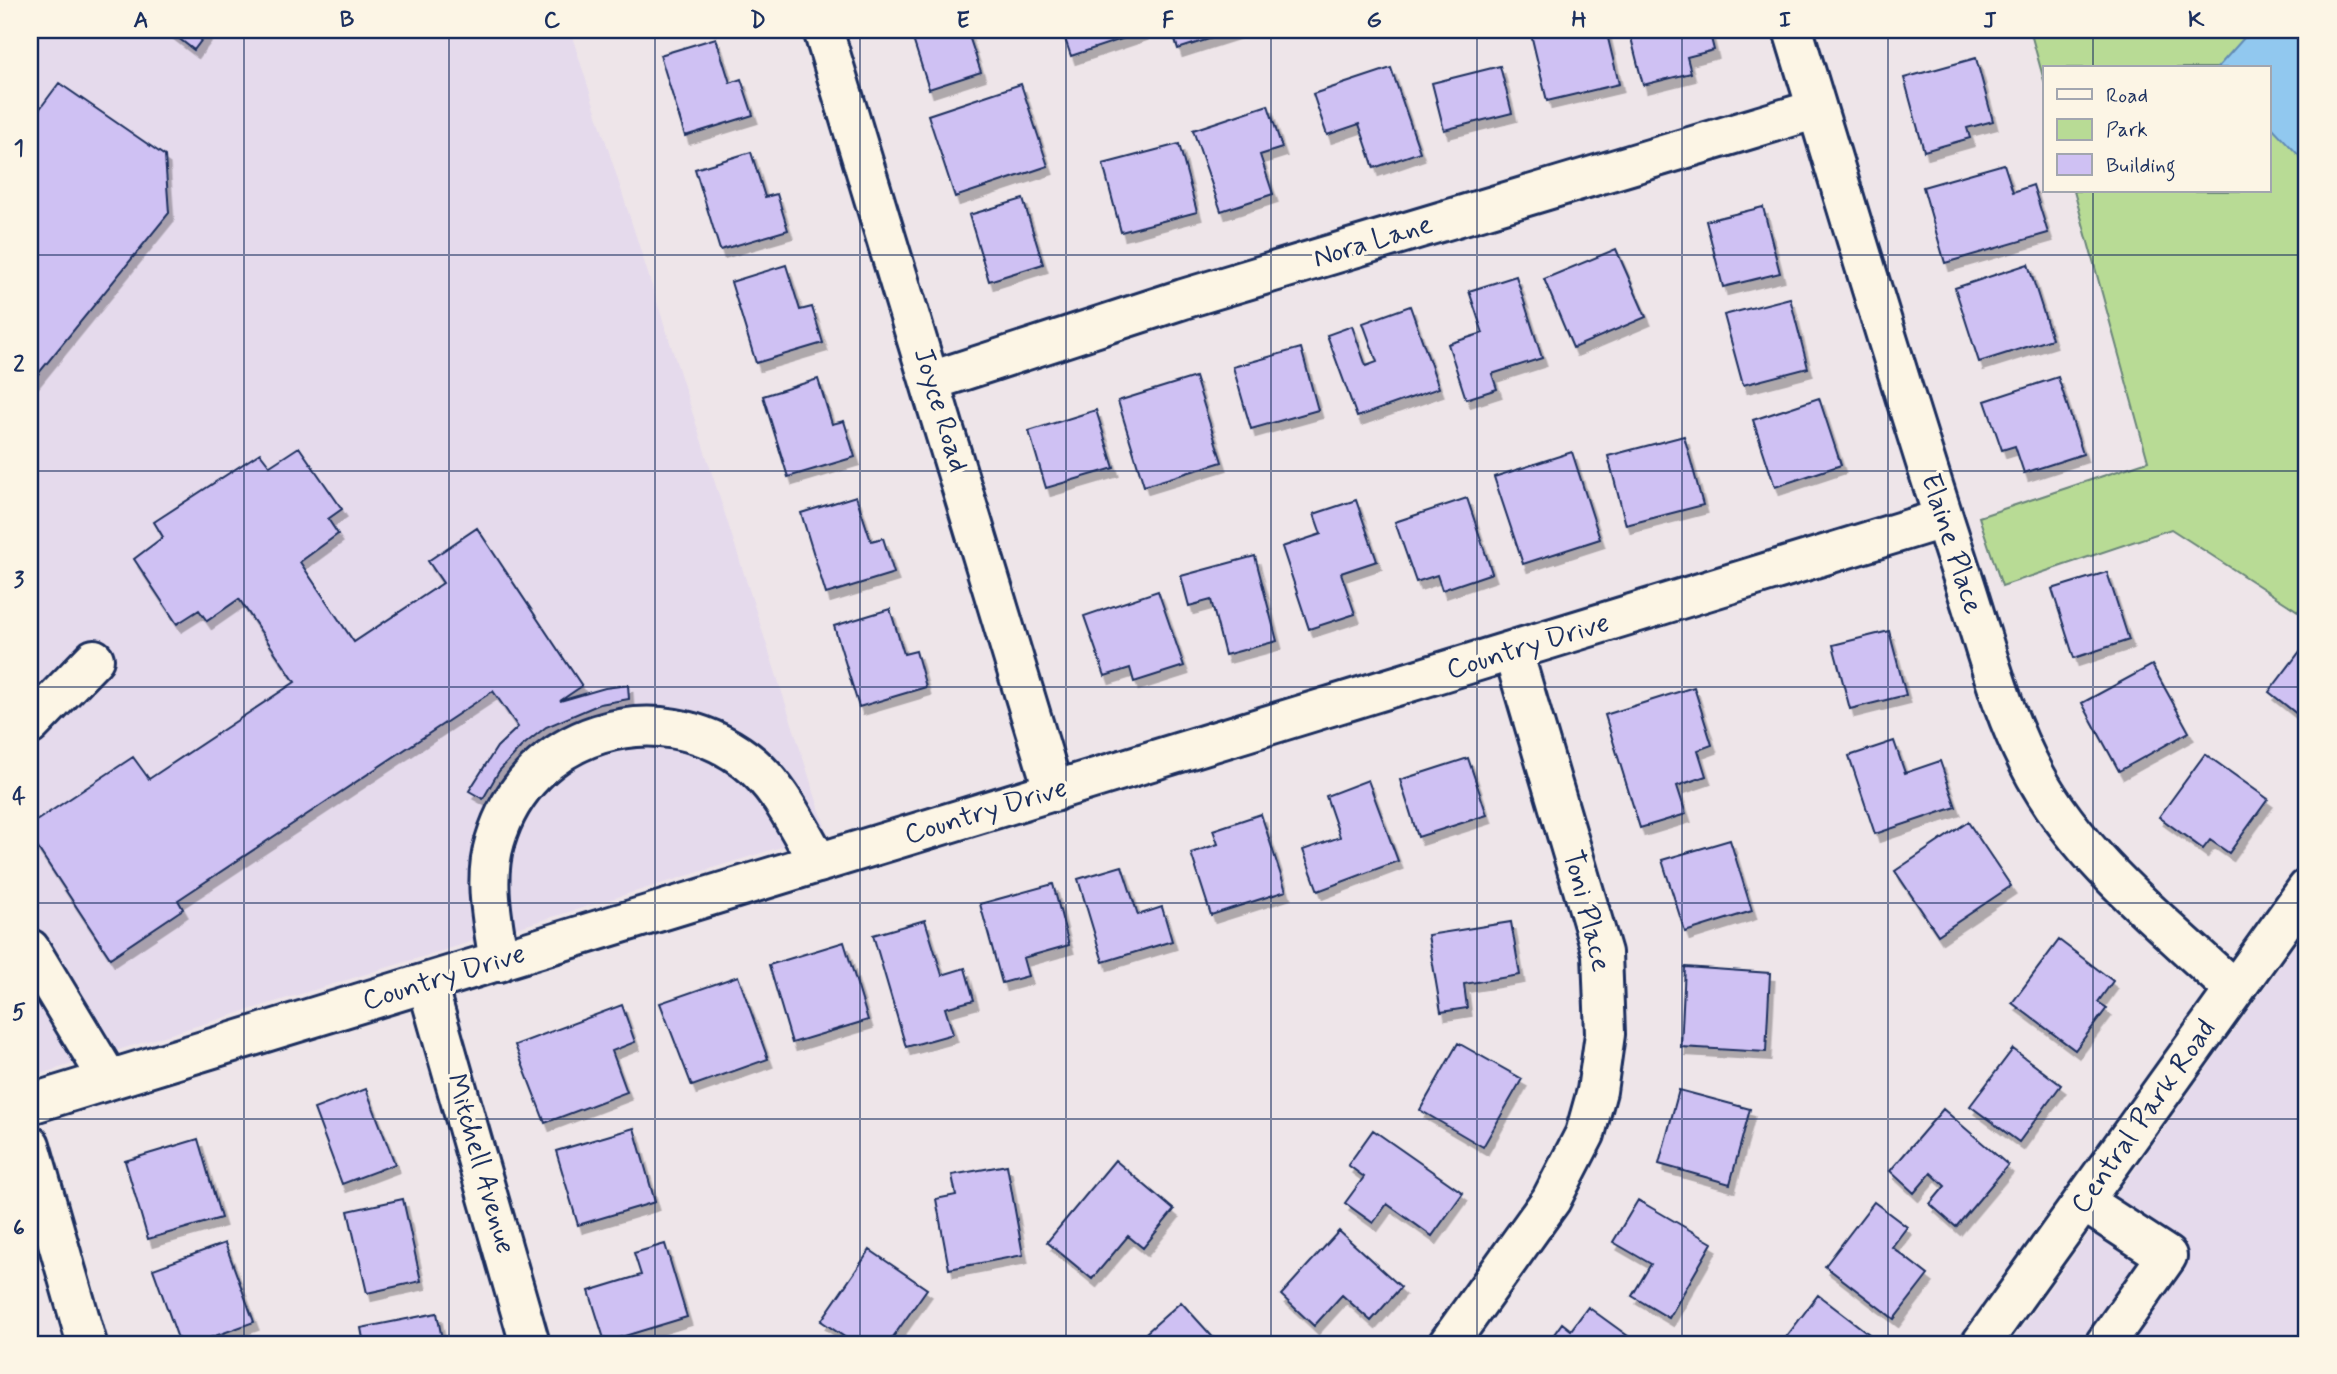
<svg xmlns="http://www.w3.org/2000/svg" width="2337" height="1374" font-family="Mynerve,sans-serif">
<style>
.built{fill:#e5daec}
.green{fill:#b8db95;stroke:#6a857a;stroke-width:2}
.water{fill:#91c8ef;stroke:#628bb5;stroke-width:2}
.building{fill:#cfc1f3;stroke:#1b2f5e;stroke-width:2;filter:url(#shadow)}
.lines{fill:none;stroke-linecap:round;stroke-linejoin:round}
.minor-casing{stroke:#1b2f5e;stroke-width:44}
.minor{stroke:#fcf5e5;stroke-width:38}
.grid{fill:none;stroke:#1b2f5e;stroke-width:2;stroke-opacity:0.55}
.labels{text-anchor:middle;dominant-baseline:central;stroke-width:7;stroke-linejoin:round;paint-order:stroke}
.street-label{font-size:28px;fill:#1b2f5e;stroke:#fcf5e5}
.neatline{fill:none;stroke:#1b2f5e;stroke-width:2.5}
.grid-label{font-size:23px;text-anchor:middle;font-weight:bold;fill:#1b2f5e}
</style>
<defs>
<filter id="shadow"><feDropShadow dx="4.5" dy="8" stdDeviation="0" flood-color="#0004"/></filter>
</defs>
<rect width="100%" height="100%" fill="#eee5e9"/>
<filter id="ink" filterUnits="userSpaceOnUse"><feTurbulence type="fractalNoise" baseFrequency=".0143" numOctaves="2"/><feDisplacementMap in="SourceGraphic" scale="14" xChannelSelector="R" yChannelSelector="G"/><feConvolveMatrix kernelMatrix="1 2 1 2 8 2 1 2 1" color-interpolation-filters="sRGB"/></filter>
<g filter="url(#ink)">
<path class="built" d="M30,30H570L827,833L30,1077Z
M2307,928V1344H2010Z"/>
<path class="green" d="M2030,30H2307V617L2171,529L2002,586L1979,517L2148,461L2074,191H2269V68H2045V84Z"/>
<path class="water" d="M2277,30H2307V164L2269,124V68H2217L2244,38Z"/>
<path class="building" d="M168,30H209L194,50Z
M910,30H967L981,72L929,89Z
M1062,30H1142L1143,32L1071,56Z
M1172,30H1237L1178,49Z
M1530,30H1606L1619,84L1547,101Z
M1629,30H1709L1714,50L1687,57L1691,73L1643,85Z
M716,38L730,83L741,79L753,115L685,136L660,55Z
M1976,58L1993,121L1967,128L1970,138L1924,151L1904,78Z
M1500,66L1512,113L1444,130L1432,83Z
M1391,68L1420,152L1374,168L1359,124L1327,135L1313,94Z
M59,83L165,156L169,213L30,384V122Z
M1021,84L1048,166L955,197L928,115Z
M1268,105L1282,148L1260,155L1273,194L1221,211L1193,130Z
M1179,144L1197,212L1121,232L1103,164Z
M751,152L765,197L777,194L788,230L720,250L695,169Z
M2004,164L2013,192L2033,185L2048,233L1945,263L1923,187Z
M1023,199L1043,264L989,281L969,215Z
M1763,207L1780,273L1723,287L1706,221Z
M1616,249L1646,317L1573,348L1544,279Z
M2028,264L2052,339L1979,362L1955,288Z
M786,265L800,310L812,307L823,343L756,363L731,282Z
M1516,276L1542,358L1492,374L1497,389L1466,399L1448,344L1483,333L1469,291Z
M1790,298L1808,368L1743,385L1724,315Z
M1410,306L1439,388L1357,417L1327,335L1352,326L1366,366L1377,362L1363,323Z
M1301,348L1318,410L1251,429L1233,367Z
M1195,377L1222,462L1144,486L1118,401Z
M2058,377L2083,454L2024,473L2015,446L2002,450L1985,401Z
M818,379L832,424L844,421L855,457L788,477L763,396Z
M1819,398L1841,465L1775,487L1753,420Z
M1096,410L1114,468L1046,488L1029,431Z
M1684,436L1703,505L1626,525L1608,456Z
M299,447L342,509L328,519L338,534L300,562L354,642L443,583L428,561L477,528L582,686L560,701L605,688L628,685L629,699L600,704L546,727L521,747L499,771L483,799L469,791L497,747L518,727L493,691L178,900L183,909L110,958L30,836V825L133,757L149,779L295,682L239,599L207,621L199,610L177,624L134,559L163,537L154,522L260,453L270,466Z
M1572,452L1600,539L1523,564L1494,477Z
M856,496L871,541L883,538L894,573L826,594L801,513Z
M1467,498L1492,573L1442,590L1437,575L1416,582L1395,522Z
M1356,500L1377,561L1341,573L1355,614L1309,629L1282,547L1321,534L1314,514Z
M1255,556L1277,641L1225,655L1211,600L1189,606L1181,576Z
M2107,572L2129,640L2074,658L2052,589Z
M1158,591L1184,666L1134,682L1130,668L1105,676L1084,616Z
M890,609L904,654L916,651L926,687L859,707L834,626Z
M1889,631L1906,695L1850,709L1833,645Z
M2307,642V722L2269,692Z
M2152,665L2189,732L2119,771L2082,703Z
M1694,687L1712,745L1698,750L1706,776L1677,786L1686,814L1640,828L1605,715Z
M1894,741L1905,773L1940,761L1956,807L1875,834L1849,756Z
M2205,754L2268,799L2229,853L2210,840L2203,849L2159,817Z
M1468,758L1487,815L1418,837L1400,780Z
M1368,780L1398,861L1318,891L1303,850L1340,837L1326,796Z
M1261,814L1286,891L1211,915L1191,853L1218,844L1213,830Z
M1968,822L2011,886L1938,935L1895,871Z
M1730,840L1752,911L1685,932L1662,860Z
M1122,866L1138,915L1162,907L1172,941L1103,962L1078,879Z
M1053,884L1069,945L1023,958L1028,976L1002,983L980,904Z
M925,920L942,975L965,968L974,1000L945,1008L953,1034L906,1047L873,935Z
M1511,922L1520,975L1464,984L1467,1008L1441,1012L1428,935Z
M2059,940L2113,981L2098,1002L2107,1008L2075,1050L2012,1003Z
M844,942L868,1020L792,1043L769,965Z
M1685,967L1770,973L1766,1052L1681,1047Z
M738,976L768,1059L692,1086L660,1003Z
M622,1005L635,1042L612,1051L627,1092L545,1123L515,1045Z
M1458,1043L1522,1079L1483,1147L1420,1110Z
M2013,1049L2061,1085L2019,1142L1970,1106Z
M366,1089L395,1164L342,1184L314,1109Z
M1679,1090L1750,1109L1730,1184L1659,1164Z
M1943,1109L2008,1165L1956,1227L1930,1204L1945,1186L1931,1173L1914,1193L1890,1171Z
M634,1128L655,1202L578,1225L556,1151Z
M1373,1130L1463,1193L1432,1236L1387,1204L1373,1223L1345,1203L1364,1177L1348,1165Z
M198,1139L221,1218L148,1239L125,1161Z
M1115,1160L1174,1210L1143,1248L1128,1236L1092,1279L1047,1242Z
M1007,1165L1023,1255L949,1269L936,1199L956,1195L952,1175Z
M403,1199L421,1281L367,1293L348,1211Z
M1638,1200L1712,1243L1669,1318L1632,1296L1651,1264L1613,1242Z
M1874,1202L1907,1227L1892,1247L1928,1275L1894,1319L1825,1266Z
M1339,1231L1401,1287L1371,1321L1342,1295L1314,1326L1281,1295Z
M225,1243L254,1322L193,1344H180L153,1269Z
M665,1244L687,1317L605,1342L589,1291L641,1275L634,1253Z
M870,1250L927,1289L888,1344H855L821,1321Z
M1818,1295L1869,1334L1862,1344H1781Z
M1181,1302L1219,1344H1144L1139,1339Z
M1588,1307L1639,1344H1547L1562,1323L1571,1330Z
M437,1313L443,1344H364L361,1328Z"/>
<g class="lines">
<defs>
<path id="minor" d="M823,30L1054,792
M1793,30C1849,213 1903,396 1963,578C1985,645 2001,713 2035,775C2081,860 2164,924 2233,989
M931,381L1183,299L1817,109
M30,725L94,659
M30,949L109,1080
M499,962C493,922 483,881 495,841C527,732 657,692 746,760C780,786 798,828 819,863
M427,984L530,1344
M30,1104L1942,519
M30,1145L87,1344
M2084,1202L2167,1256L2105,1344
M1448,1344L1551,1200L1585,1134L1597,1091L1605,1034L1602,953L1513,652
M1981,1344L2307,889"/>
</defs>
<use href="#minor" class="minor-casing"/>
<use href="#minor" class="minor"/>
</g>
</g>
<path class="grid" d="M244,30V1344M449,30V1344M655,30V1344M860,30V1344M1066,30V1344M1271,30V1344M1477,30V1344M1682,30V1344M1888,30V1344M2093,30V68M2093,191V1344M30,255H2307M30,471H2307M30,687H2307M30,903H2307M30,1119H2307"/>
<g class="labels">
<g class="street-label">
<text transform="translate(1373 242) rotate(-17)">Nora Lane</text>
<text transform="translate(940 410) rotate(73)">Joyce Road</text>
<text transform="translate(1951 544) rotate(72)">Elaine Place</text>
<text transform="translate(1528 647) rotate(-17)">Country Drive</text>
<text transform="translate(986 812) rotate(-17)">Country Drive</text>
<text transform="translate(1586 911) rotate(76)">Toni Place</text>
<text transform="translate(444 978) rotate(-17)">Country Drive</text>
<text transform="translate(2144 1117) rotate(-55)">Central Park Road</text>
<text transform="translate(480 1164) rotate(74)">Mitchell Avenue</text>
</g>
</g>
<rect width="2337" height="1374" fill="none" stroke="#fcf5e5" stroke-width="77"/>
<rect x="2043" y="66" width="228" height="126" fill="#fcf5e5" stroke="#a2a6af" stroke-width="2"/>
<rect x="2057" y="89" width="35" height="10" fill="#fcf5e5" stroke="#a2a6af" stroke-width="2"/>
<text x="2106" y="102" font-size="21" fill="#1b2f5e">Road</text>
<rect x="2057" y="119" width="35" height="21" fill="#b8db95" stroke="#a2a6af" stroke-width="2"/>
<text x="2106" y="136" font-size="21" fill="#1b2f5e">Park</text>
<rect x="2057" y="154" width="35" height="21" fill="#cfc1f3" stroke="#a2a6af" stroke-width="2"/>
<text x="2106" y="172" font-size="21" fill="#1b2f5e">Building</text>
<rect x="38" y="38" width="2260" height="1298" class="neatline"/>
<g class="grid-label">
<text x="141" y="27">A</text>
<text x="347" y="27">B</text>
<text x="552" y="27">C</text>
<text x="758" y="27">D</text>
<text x="963" y="27">E</text>
<text x="1168" y="27">F</text>
<text x="1374" y="27">G</text>
<text x="1579" y="27">H</text>
<text x="1785" y="27">I</text>
<text x="1990" y="27">J</text>
<text x="2196" y="27">K</text>
<text x="19" y="155">1</text>
<text x="19" y="371">2</text>
<text x="19" y="587">3</text>
<text x="19" y="803">4</text>
<text x="19" y="1019">5</text>
<text x="19" y="1235">6</text>
</g>
</svg>
